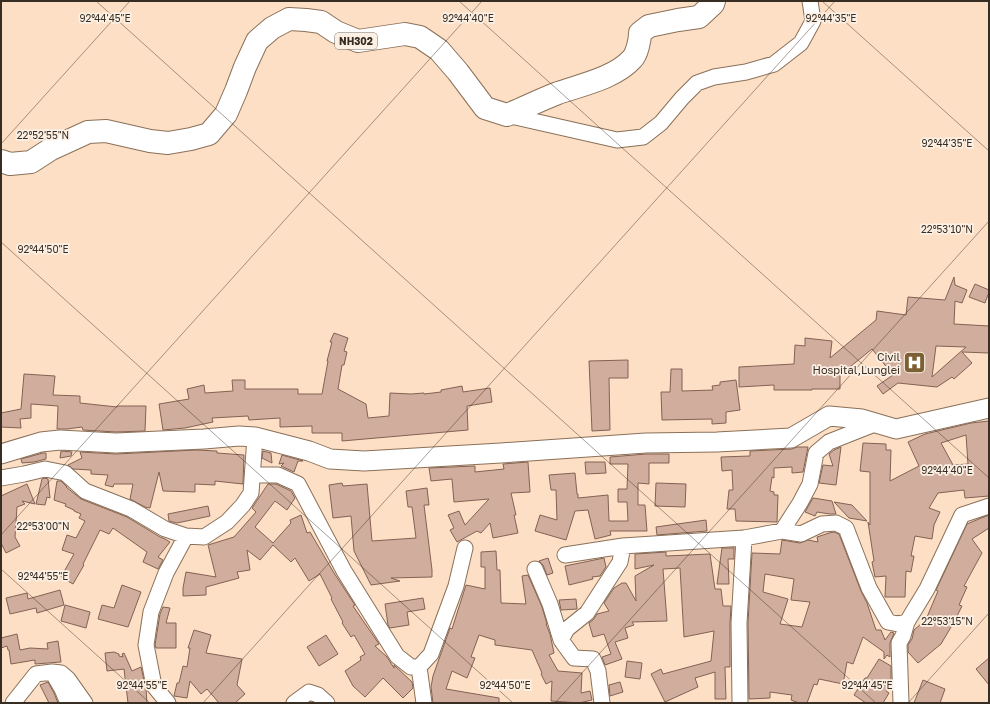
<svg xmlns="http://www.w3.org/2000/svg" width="990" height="704" font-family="'Golos Text',sans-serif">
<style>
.building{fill:#d1ad9d;stroke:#836254;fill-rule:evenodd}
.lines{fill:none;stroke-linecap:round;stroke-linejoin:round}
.minor-casing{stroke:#8a7058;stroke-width:17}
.major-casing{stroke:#8a7058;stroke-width:21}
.highway-casing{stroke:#8a7058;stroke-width:24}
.minor{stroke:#fff;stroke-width:15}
.major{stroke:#fff;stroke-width:19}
.highway{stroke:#fff;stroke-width:22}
.ticks{fill:none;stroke:#382d22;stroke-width:1;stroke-opacity:0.45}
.labels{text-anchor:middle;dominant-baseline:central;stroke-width:3.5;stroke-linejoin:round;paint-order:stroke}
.shield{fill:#fcf0e5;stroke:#73685c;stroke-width:1}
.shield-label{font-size:10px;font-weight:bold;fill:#382d22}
.poi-label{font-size:11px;fill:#382d22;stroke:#fcf0e5;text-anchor:end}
.ticks-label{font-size:10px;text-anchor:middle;fill:#382d22;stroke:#fcf0e5;stroke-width:3.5;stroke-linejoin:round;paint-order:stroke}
</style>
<rect width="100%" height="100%" fill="#fddfc5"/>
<path class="building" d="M954,277L955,285L967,290L962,303L955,301L954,324L989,326V353L962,352L972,363L954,379L952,377L937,387L898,383L883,394L877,386L893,375L872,349L840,375V389H812V390H774V385L739,387V367L794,364L795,345L805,346V338L832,341L830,358L876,320L877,311L906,315L908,297L945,300ZM936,346L966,347L932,377Z
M975,284L989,290V292L985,303L969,297Z
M334,333L348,338L344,351L347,352L344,365H342L338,389L366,404L368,418L389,416L390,393L411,394L424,393V394L441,392V390L462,386L463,392L490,388L492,402L467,406L468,430L342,441V433H312V426L280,427V418L249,420L248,416L212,418L213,422L185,428L163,430L159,404L189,399L187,389L204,385L205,393L233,391L232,380H245V389H298V394H322L328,361H327L332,342H330Z
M628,360V378H609L610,430L592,431L589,361Z
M671,369H682V391L713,390L712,386L720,385V382L736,380L740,410L726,412V423L712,424V419L662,420L661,392H670Z
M24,374L55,376L53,395L80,396V403L117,407V406H146L145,431L116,432L83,430L82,427L67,429H57L58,406L31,404V418L20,419L21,428L1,427V413L21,409Z
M989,421V496L965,498L964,490L938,493L929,508L940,512L934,525L932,539L915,536L911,556H914L911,572L906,571L905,597H885L886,576L875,577L872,562L874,561L868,522L870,525V472L860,471L863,443L886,444V450H891L890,481L919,466L908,442L925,434L971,423ZM966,435L968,464L953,465L941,443Z
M797,447H808L803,472L792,473V467L774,468V478L772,477L770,491L774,492V495H778L777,522L736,521L735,509H727L729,490H733L732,470L722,471L721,457L750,456V451L792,449Z
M841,447L836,485L819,483L823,465L833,466L829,454L834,450Z
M196,450L217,451V453L244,455L243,484L215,481V485L195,484V492L163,491L159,472L150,508L145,507L130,499L133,484H114L113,487L105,485L108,475L91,474V470L73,469L68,465L82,458L80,452L116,454Z
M61,451L72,452L71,456L60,458Z
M263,451L271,453L272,463L262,458Z
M43,453H46V459L34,462L22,463L21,459Z
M646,454H669V463H649V484L638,483V505H645L647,531H610L611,535L595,539L588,510L575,511L566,540L535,531L540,515L557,520L556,490H551L549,475L575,473L577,494H578V498L608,495L609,521H628L627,502H618V489H627L628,464H610V457Z
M282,455L303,461H298L294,472L281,466L284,463L279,464Z
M528,462L530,492L511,493L516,515H514L518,533L493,538L490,523L481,533L477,531L457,542L450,530L454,528L448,515L459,511L465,525L489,499L454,502L452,479L431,481L429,468L475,466V472L504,469L503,464Z
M585,462H605L606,473L586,474Z
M45,478L48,479L50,498L47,497L45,505L36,504L42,479Z
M57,481H61L67,487H66L81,499L127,517L160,537L165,539L170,542L158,557L163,560L158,569L143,562L147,552L113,528L109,534L100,530L83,564L84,565L73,584L61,577L74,554L62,550L67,535L76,538L85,521L79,518L81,514L74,511V510L65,506L66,504L54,500Z
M342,483L343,486L367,484L372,541L416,538L412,507H408L406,491L427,488L429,505H424L432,570V577L391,578L400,581L371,585L354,551L351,516L333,518L329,485Z
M656,483L686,484L685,507L655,506Z
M27,484L35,504L22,501L25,504L17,507L15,537L20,546L6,553L1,543V496Z
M268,484H276L291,491L295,498L287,510L275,501L255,527L273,543L291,523L290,520L301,515L307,533L310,532L334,573L355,605L353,606L379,644L375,646L387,657L394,668V665L412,682L413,688L403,698L383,678L365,697L353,686L345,671L361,660L360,657L365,654L354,635L351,637L342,623L343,622L331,599L332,598L320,574L309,581L295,558L291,562L273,545L260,560L247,550L250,570L237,572L239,578L206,587V595L183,596V588L186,572L216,577L208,545L234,537L256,512L252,508Z
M813,498L832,501L836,514H830L817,512L815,516L805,512Z
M834,502L852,505L867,521L849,518Z
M208,506L210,516L177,523L169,521L168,514Z
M989,515V528L972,539L982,553L964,586L967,587L959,605L962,606L954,622L941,644L918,663L908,652V645L912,639L914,630L922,623L927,617L938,591L936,590L967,524L974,521Z
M706,520L707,531L657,535L656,527Z
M834,532L839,534L861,591L867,603L876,630H881L885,640L891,632L894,633L890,643V657L887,655L884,659V652L863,637L853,664L847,662L843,684L819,679L817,685L814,684L807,703H799L791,700L792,695L770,692V698L749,699L748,623L752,553L780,554L782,540L800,543L808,540L818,542L817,537L829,533ZM765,574L794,579L791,600L810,602L802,627L780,624L788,599L763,592Z
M722,548H734V559H728L729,584H717Z
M496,551L497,570H500L501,603L526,604L522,576L528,575L542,607L547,624H546L550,634L554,653L549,655L558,671L582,673L581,693L590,691L592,700L579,703L551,701L552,681L546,684L541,674L542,673L532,650L495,645V640L479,635L471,657L475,658L467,678L452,671L446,689L499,698V703H433L431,687L433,676L450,628L452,629L466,585L485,589V567H481V552Z
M666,552V556L710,554L715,589H721L723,606H731L730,623V667H725L726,699H715V672L695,678L698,687L665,702L651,674L661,669L663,674L711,661L714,631L684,637L680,568L663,569L667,621L632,622L634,625L625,628L628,638L615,642L622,659L605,665L602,657L611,654L604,634L593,637L589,623L593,620L597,614L609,611L604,603L614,588L622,583H626L636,601L635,576L654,565L635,569V554Z
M548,558L553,573L547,575L543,565L539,561Z
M604,558L606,567L600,576L592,577L593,579L569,585L565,566Z
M122,585L141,592L128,627L98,619L102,605L114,608Z
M60,590L64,605L37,613L36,608L10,614L6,598L27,593L28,599Z
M423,598L425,609L407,612L409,625L390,628L388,625L385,604Z
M576,599L577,609L561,610L559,600Z
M65,605L90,612L86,628L61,621Z
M163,607L170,608L166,623H176V648H156L155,645L160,614Z
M194,630L211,635L206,653L242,659L237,685L245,694L235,703H219L207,689L201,694L190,681L187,698L174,696L177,683H179L183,666L187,667L190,648H188Z
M17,634L20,650L30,648L48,649L47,643L58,641L61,662L35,664V660L11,664L9,650H8L7,646L1,648V638Z
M326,635L338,654L319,666L307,647Z
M114,652L119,654V656L123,657L122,654L124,653L132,671L141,667L146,689L147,703H128L124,669L107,671L105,653Z
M989,658V685L976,669Z
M879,659L891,666V683L886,691L889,693L883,703H866L854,695L865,678H867Z
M627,661L642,663L640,679L625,677Z
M923,680L945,689L940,703H914Z
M48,682L54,693L58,703H49L40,685Z
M620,682L623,692L610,696L609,685Z"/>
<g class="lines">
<defs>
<path id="minor" d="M507,115L617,140L643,137L661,123L682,98L697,83L714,77L746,72L774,64L801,43L813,21L810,1
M253,475H278L298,484L344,571L397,656L411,667H419L431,654L456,586L465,548
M1,478L24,474L45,469L65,473L85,491L131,509L165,529L186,536L204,537L227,522L243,505L251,493L255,437
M782,531L801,534L822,524L836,523L846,528L869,588L888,622L898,624L907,622L927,589L962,515L989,506
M565,555L623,546L744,538L782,531L800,503L810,484L816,453L829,442L877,423
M535,569L550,604L561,640
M419,667L424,703
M52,672L61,673L68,679L85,703
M13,703L36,674L52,672L62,689L68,703
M168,703L154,686L146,645L151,612L166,573L186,536
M294,703L309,692L318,695L327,703
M602,703L598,671L593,659L574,658L561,640L567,629L587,613L620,562L623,546
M740,703L739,623L744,538
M901,703L899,643L903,636L907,622"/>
<path id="major" d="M1,454L41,442L60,440L116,443L204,439L239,436L255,437L309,451L330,459L364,461L501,453L646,443L717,442L791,438L829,416L862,419L896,429L989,408"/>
<path id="highway" d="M1,161L10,164L31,162L51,149L88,132L106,131L150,141L168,143L191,139L209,134L226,114L236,91L245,67L257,41L272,28L289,19L306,20L321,22L336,32L358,41L405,34L420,37L439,50L458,72L485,108L507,115C524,108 540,100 558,93C581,85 615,78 632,59C637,54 640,40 640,33L649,26L678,20L699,17L713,4L714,1"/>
</defs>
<use href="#minor" class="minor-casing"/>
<use href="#major" class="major-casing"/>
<use href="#highway" class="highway-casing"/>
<use href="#minor" class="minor"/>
<use href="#major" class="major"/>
<use href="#highway" class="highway"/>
</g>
<path class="ticks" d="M96,1L876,703M459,1L989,478M822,1L989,151M1,144L130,1M1,242L513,703M1,535L482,1M1,569L150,703M203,703L835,1M555,703L989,221M908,703L989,613"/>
<defs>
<symbol id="hospital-square" viewBox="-11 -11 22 22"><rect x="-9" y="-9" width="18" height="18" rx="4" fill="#7c6033" stroke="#fcf0e5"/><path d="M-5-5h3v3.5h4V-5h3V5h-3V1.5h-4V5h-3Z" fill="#fff"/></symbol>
</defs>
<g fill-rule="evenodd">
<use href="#hospital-square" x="902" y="350" width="25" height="25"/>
</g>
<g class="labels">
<rect class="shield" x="335" y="33" width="42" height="16" rx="3"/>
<g class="shield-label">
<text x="356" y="41">NH302</text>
</g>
<g class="poi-label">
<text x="900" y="356">Civil<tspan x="900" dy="13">Hospital,Lunglei</tspan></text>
</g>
</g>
<g class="ticks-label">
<text x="105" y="22">92°44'45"E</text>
<text x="468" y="22">92°44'40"E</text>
<text x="831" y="22">92°44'35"E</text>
<text x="43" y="139">22°52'55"N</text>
<text x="947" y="147">92°44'35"E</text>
<text x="947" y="233">22°53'10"N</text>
<text x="43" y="253">92°44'50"E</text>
<text x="947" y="474">92°44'40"E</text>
<text x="43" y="530">22°53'00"N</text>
<text x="43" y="580">92°44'55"E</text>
<text x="947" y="625">22°53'15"N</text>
<text x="142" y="689">92°44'55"E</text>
<text x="505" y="689">92°44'50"E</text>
<text x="867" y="689">92°44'45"E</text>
</g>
<rect width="990" height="704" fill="none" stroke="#382d22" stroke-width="4"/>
</svg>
